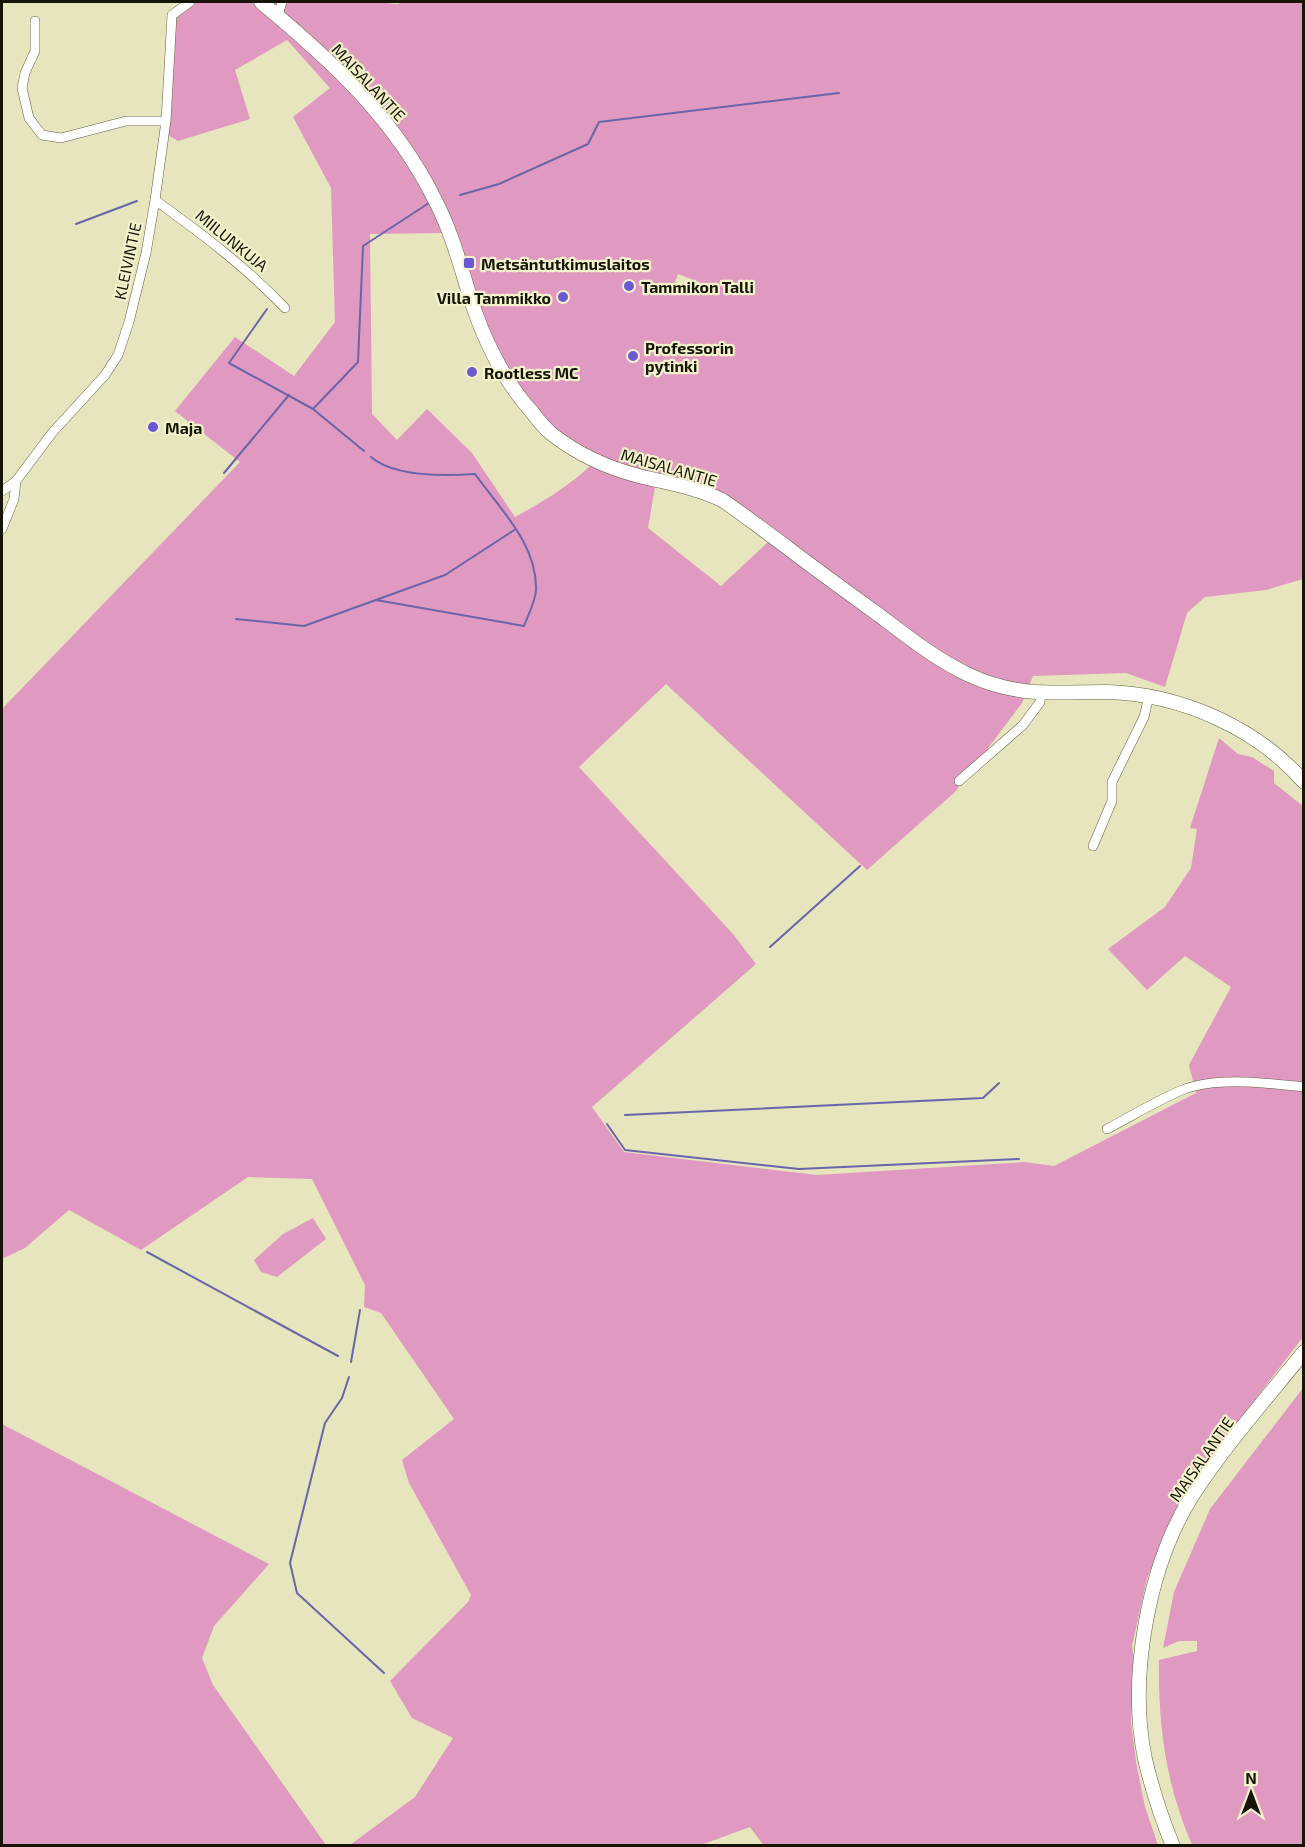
<svg xmlns="http://www.w3.org/2000/svg" width="1305" height="1847" font-family="'Exo 2',sans-serif">
<style>
.green{fill:#e099c0;fill-rule:evenodd}
.lines{fill:none;stroke-linecap:round;stroke-linejoin:round}
.stream{stroke:#6a64a9;stroke-width:2}
.street-casing{stroke:#62603e;stroke-width:10}
.secondary-casing{stroke:#62603e;stroke-width:15}
.street{stroke:#fff;stroke-width:9}
.secondary{stroke:#fff;stroke-width:14}
.poi-dot{fill:#6b59d3;stroke:#f3f2cb;stroke-width:2}
.labels{text-anchor:middle;dominant-baseline:central;stroke-width:4.5;stroke-linejoin:round;paint-order:stroke}
.street-label{font-size:16px;fill:#151407;stroke:#f3f2cb}
.poi-label{font-size:16px;font-weight:bold;fill:#151407;stroke:#f3f2cb;text-anchor:start}
</style>
<rect width="100%" height="100%" fill="#e6e5be"/>
<path class="green" d="M194,2L295,3L370,2L398,4L401,2H1303V579L1266,590L1205,597L1187,613L1165,687L1126,673L1033,676L1022,703L955,792L867,870L666,684L579,767L733,934L756,964L592,1107L624,1152L817,1175L1024,1162L1054,1166L1196,1093L1189,1065L1231,987L1185,956L1147,990L1108,949L1165,907L1191,868L1197,829L1190,828L1219,738L1238,754L1252,757L1274,771V783L1303,806V1337L1201,1470L1167,1527L1147,1579L1132,1646L1134,1660L1131,1722L1136,1762L1145,1807L1158,1845L764,1846L750,1827L698,1846L350,1845L415,1797L453,1738L412,1718L390,1681L468,1602L471,1595L409,1483L402,1460L454,1419L381,1313L364,1307L365,1285L312,1179L248,1177L141,1250L69,1210L25,1248L2,1259V709L240,462L175,411L235,337L294,376L335,322L331,188L293,117L330,88L287,40L235,70L250,119L178,141L166,134L174,16ZM444,233L521,407L590,466C568,487 542,502 515,517L472,453L427,409L397,440L372,414L370,234ZM678,274L709,286L706,293L675,282ZM655,487C698,493 737,511 768,542L721,586L648,528Z
M313,1218L326,1239L277,1277L261,1272L254,1260L283,1234Z
M1303,1388V1845H1192C1166,1785 1158,1726 1159,1660L1197,1651V1641H1179L1163,1648L1174,1592L1210,1509Z
M2,1424L269,1564L214,1626L202,1658L213,1685L326,1845H2Z"/>
<g class="lines">
<path class="stream" d="M460,195L499,184L588,144L599,122L839,93
M76,224L137,201
M267,309L229,363L313,409L364,451
M313,409L358,362L363,246L429,203
M371,457C394,477 445,476 475,474C500,509 538,545 536,591C535,602 528,615 524,626L376,600
M224,473L289,395
M236,619L304,626L445,575L516,529
M770,947L860,866
M625,1115L983,1098L999,1083
M607,1124L625,1150L799,1169L1019,1159
M147,1252L338,1356
M351,1362L360,1310
M349,1377L342,1398L325,1423L290,1563L297,1593L384,1673"/>
<defs>
<path id="street" d="M278,15L282,2
M35,21V51L25,73L22,88L29,118L42,135L61,138L126,121H166
M155,200C202,234 246,267 285,308
M2,491L16,481L52,433L105,375L118,355L129,322L146,253L155,200L166,121L172,15L190,2
M2,529L14,499L16,481
M959,781L1023,725L1040,702L1041,694
M1093,846L1112,801V782L1144,717L1149,696
M1107,1129C1132,1116 1156,1101 1182,1090C1217,1076 1267,1083 1304,1087"/>
<path id="secondary" d="M261,2C332,61 395,118 436,202C454,237 462,273 474,309C487,346 506,383 532,412C538,420 545,429 553,435C579,455 608,468 639,476C667,483 695,487 722,500C743,514 763,530 784,545C815,569 847,592 879,615C908,637 937,660 969,675C1019,698 1056,692 1107,692C1180,694 1256,727 1304,782
M1173,1846C1161,1817 1152,1789 1145,1759C1128,1678 1148,1566 1192,1496C1225,1445 1266,1399 1304,1352"/>
</defs>
<use href="#street" class="street-casing"/>
<use href="#secondary" class="secondary-casing"/>
<use href="#street" class="street"/>
<use href="#secondary" class="secondary"/>
</g>
<g class="poi-dot">
<rect x="463" y="257" width="12" height="12" rx="3"/>
<circle cx="629" cy="286" r="6"/>
<circle cx="563" cy="297" r="6"/>
<circle cx="633" cy="356" r="6"/>
<circle cx="472" cy="372" r="6"/>
<circle cx="153" cy="427" r="6"/>
</g>
<g class="labels">
<g class="street-label">
<text transform="translate(369 82) rotate(47)">MAISALANTIE</text>
<text transform="translate(232 240) rotate(39)">MIILUNKUJA</text>
<text transform="translate(127 261) rotate(-78)">KLEIVINTIE</text>
<text transform="translate(669 467) rotate(16)">MAISALANTIE</text>
<text transform="translate(1201 1459) rotate(-55)">MAISALANTIE</text>
</g>
<g class="poi-label">
<text x="481" y="263">Metsäntutkimuslaitos</text>
<text x="641" y="286">Tammikon Talli</text>
<text x="551" y="297" text-anchor="end">Villa Tammikko</text>
<text x="645" y="347">Professorin<tspan x="645" dy="18">pytinki</tspan></text>
<text x="484" y="372">Rootless MC</text>
<text x="165" y="427">Maja</text>
</g>
</g>
<rect width="1305" height="1847" fill="none" stroke="#151407" stroke-width="6"/>
<g transform="translate(1251 1793)" stroke="#f3f2cb" stroke-width="4.5" paint-order="stroke">
<path d="M0-4.5L10 22L0 15L-10 22Z" fill="#151407"/>
<text y="-9" font-size="16" font-weight="bold" text-anchor="middle" fill="#151407">N</text>
</g>
</svg>
